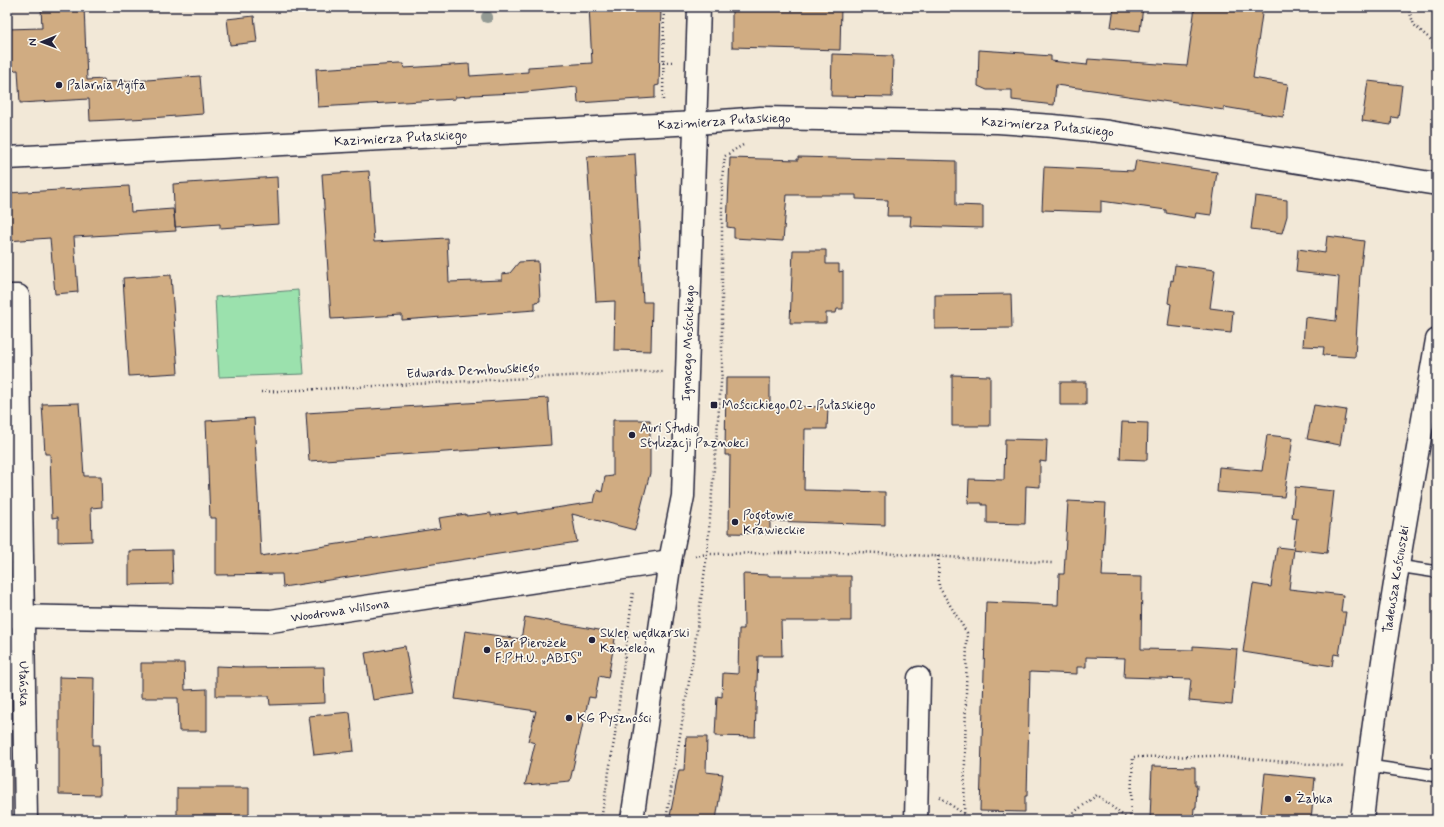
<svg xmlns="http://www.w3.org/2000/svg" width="1444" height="827" font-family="Mynerve,sans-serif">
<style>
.green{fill:#9be1ad;stroke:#5e8274}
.building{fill:#d0ac82;stroke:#22223b}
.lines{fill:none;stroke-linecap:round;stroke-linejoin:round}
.lane-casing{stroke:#22223b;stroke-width:14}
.street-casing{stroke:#22223b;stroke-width:25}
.secondary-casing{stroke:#22223b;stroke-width:25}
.path{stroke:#22223b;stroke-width:2.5;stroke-dasharray:1 3;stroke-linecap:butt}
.lane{stroke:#fbf7ec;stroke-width:11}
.street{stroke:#fbf7ec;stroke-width:22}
.secondary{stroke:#fbf7ec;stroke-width:22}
.tree{fill:#939a94}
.poi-dot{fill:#22223b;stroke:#fbf7ec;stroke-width:1.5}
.labels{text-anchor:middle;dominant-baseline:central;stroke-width:3.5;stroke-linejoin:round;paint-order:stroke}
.poi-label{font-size:13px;fill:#22223b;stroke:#fbf7ec;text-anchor:start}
.street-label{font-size:13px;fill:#22223b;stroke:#fbf7ec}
</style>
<rect width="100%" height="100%" fill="#f2e8d7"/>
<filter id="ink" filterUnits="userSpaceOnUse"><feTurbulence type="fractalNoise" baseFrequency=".025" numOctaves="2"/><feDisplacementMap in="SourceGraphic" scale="8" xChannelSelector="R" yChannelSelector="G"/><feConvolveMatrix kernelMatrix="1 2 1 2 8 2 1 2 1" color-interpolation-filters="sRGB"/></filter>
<g filter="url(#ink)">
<path class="green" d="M298,290L304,374L219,377L215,297Z"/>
<path class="building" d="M41,7H84L87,80L104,79L105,82L147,80L200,76L203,114L150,118L90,121L89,99L20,103L18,70L7,71V29L42,28Z
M589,7H661L659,85L655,86V98L578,103L577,87L516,93L471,95V96L455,97V99L318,107L316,69L399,64H403L404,68L469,64L470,76L528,72V67L592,63Z
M732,7H841L840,50L732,47Z
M1114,7H1143L1140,31L1111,27Z
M1195,7H1263L1253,78L1288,84L1283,117L1224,107V110L1107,93V92L1056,85L1054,105L1012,100V90H987L978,86L979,50L1024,53V54L1051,56V61L1087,65L1088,59L1187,66Z
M254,16L257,42L230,45L227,19Z
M832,54L893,56L892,97L831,96Z
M1368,81L1402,85L1398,118L1392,117L1391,125L1362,121Z
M635,154L643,302H652L651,351L614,350L615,301L596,302L587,157Z
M798,157L956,161V205L983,206V228L910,226L911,216H887L888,200L856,199V195H787L783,241L734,238V228L727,227L730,158L798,160Z
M1136,160L1217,172L1211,215L1196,213L1195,218L1166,213V210L1101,201V212L1042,210L1044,167L1134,171Z
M369,171L374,242L447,238L449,282L502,280V274L510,273L519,262L538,261L540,301L535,302V310L402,320V315L331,319L322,174Z
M277,177L279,224L220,228V224L175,227L173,184Z
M129,186L131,212L173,209L176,231L74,237L78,292L55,294L50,238L7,241V193Z
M1255,196L1287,200V216L1282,233L1251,229Z
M1327,236L1364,241L1360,273L1355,357L1323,355L1324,347L1303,346L1305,317L1336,321L1339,277L1296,272L1298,249L1325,253Z
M793,250H826V264H839V272L843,271V309H837L836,313H826V323H790Z
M1175,265L1215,270L1210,308L1233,311L1231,333L1168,326L1171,304L1168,303L1171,280L1173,281Z
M171,275L178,373L129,376L123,278Z
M1011,294L1012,328L935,329V295Z
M952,375L990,376V426H952Z
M726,378H770V406L828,407L827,429H805L804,490L885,492V525L770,521V534L729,533L730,455H725Z
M1060,382H1086V405H1060Z
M548,398L551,445L309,461L306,413Z
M79,403L84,476H101L102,507L91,508L92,541L58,542V517L52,518L50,454H45L42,404Z
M1314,405L1346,410L1340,445L1307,439Z
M254,418L261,556L441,528L439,518L466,514V516L491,513V516L517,512V514L594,502L597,490L602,492L605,477L613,476V420H650V473L635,530L572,514L577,542L283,587L282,574L216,575V518H210L206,421Z
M1122,422L1148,423L1147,460L1120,459Z
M1267,435L1293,438L1284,497L1217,492L1219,467L1262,471Z
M1005,439L1047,440L1046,462L1040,461V487L1026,486L1025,524L987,523V505H982V503H968L969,479L1004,480Z
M1295,487L1334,491L1327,553L1293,549L1297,518L1292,517Z
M1068,501L1106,503L1102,576L1142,577L1141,649L1193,650V646L1237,649L1232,705L1189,701L1191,679L1124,677L1125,658L1086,657V667H1077V674L1030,672L1027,796H1025V812L980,811L986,602L1058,605L1059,574H1064Z
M1277,547L1294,549L1289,589L1343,595L1341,612H1346L1339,655L1334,654L1332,666L1243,652L1253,584L1271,587Z
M172,550L173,584L129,585V551Z
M743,574L769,575V576H851V621H781L782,656H758L755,737L715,736L717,696L722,697L723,673L738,674L739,629H744Z
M525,617L616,633L608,678L599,676L595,698L589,697L570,781L525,785L535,743L528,741L536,711L455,699L465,631L521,639Z
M405,646L413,694L373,700L365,653Z
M141,663H184L185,690L207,689V731H179L178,698H141Z
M216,666L243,667V668L324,667L325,703L270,705L269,696H216Z
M59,677L94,678L93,745H99L100,795L59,794Z
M350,712L354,751L314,755L309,716Z
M686,737H707L706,772L723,774L716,820H674L675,817L670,816L679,770H684Z
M1152,766L1195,767V785H1197L1196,808H1194L1193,820H1150Z
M1265,773L1315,778L1311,820H1260Z
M177,788H249V820H183V817H177Z"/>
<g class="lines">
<defs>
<path id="lane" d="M1398,566L1437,572
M1369,766L1437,776"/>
<g id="street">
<path id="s1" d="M7,158L696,123L761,118L998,122L1053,126L1109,132L1437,184"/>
<path id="s2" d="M7,296H18L26,820"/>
<path id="s3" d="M7,616L271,621L670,561"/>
<path d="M916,820L919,678"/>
<path id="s4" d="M1362,820C1380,659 1409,499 1437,340"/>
</g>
<g id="secondary">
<path id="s5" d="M632,820L670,561L683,496L699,7"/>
</g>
</defs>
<use href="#lane" class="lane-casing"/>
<use href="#street" class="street-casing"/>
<use href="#secondary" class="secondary-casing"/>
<path class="path" d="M1408,7L1414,25L1437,45
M663,62H673
M663,100L664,7
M261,392L663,371
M695,556L707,554L860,552L1052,563
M938,556L939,587L967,633L964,820
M940,797L972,820
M601,820L615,735L633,591
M666,820L694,651L707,554L722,371V177L725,156L736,149L745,144
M1064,820L1097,795L1129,820
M1130,820L1133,757L1214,756L1345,767"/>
<use href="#lane" class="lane"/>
<use href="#street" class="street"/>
<use href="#secondary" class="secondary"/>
</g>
<circle class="tree" cx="487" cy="17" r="6"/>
</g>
<g class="poi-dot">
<circle cx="59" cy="85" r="4"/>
<rect x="710" y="401" width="8" height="8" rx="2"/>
<circle cx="632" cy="435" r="4"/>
<circle cx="735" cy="522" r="4"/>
<circle cx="592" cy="640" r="4"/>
<circle cx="487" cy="650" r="4"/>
<circle cx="569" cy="718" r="4"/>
<circle cx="1288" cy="799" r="4"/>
</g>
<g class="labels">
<g class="poi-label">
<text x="67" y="85">Palarnia Agifa</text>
<text x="722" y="405">Mościckiego 02 - Pułaskiego</text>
<text x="640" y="428">Auri Studio<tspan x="640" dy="15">Stylizacji Paznokci</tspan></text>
<text x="743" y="515">Pogotowie<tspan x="743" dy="15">Krawieckie</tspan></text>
<text x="600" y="633">Sklep wędkarski<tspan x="600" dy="15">Kameleon</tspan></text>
<text x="495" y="643">Bar Pierożek<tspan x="495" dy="15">F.P.H.U. „ABIS”</tspan></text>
<text x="577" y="718">KG Pyszności</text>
<text x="1296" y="799">Żabka</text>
</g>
<g class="street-label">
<text stroke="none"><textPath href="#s1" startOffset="718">Kazimierza Pułaskiego</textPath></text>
<text stroke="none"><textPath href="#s1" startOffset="1042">Kazimierza Pułaskiego</textPath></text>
<text stroke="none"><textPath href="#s1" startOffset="394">Kazimierza Pułaskiego</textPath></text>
<text stroke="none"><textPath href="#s5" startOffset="481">Ignacego Mościckiego</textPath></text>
<text transform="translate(473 371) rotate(-3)">Edwarda Dembowskiego</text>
<text stroke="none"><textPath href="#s4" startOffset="243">Tadeusza Kościuszki</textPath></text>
<text stroke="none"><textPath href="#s3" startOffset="334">Woodrowa Wilsona</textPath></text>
<text stroke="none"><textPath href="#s2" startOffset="399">Ułańska</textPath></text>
</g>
</g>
<rect width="1444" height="827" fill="none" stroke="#fbf7ec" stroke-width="24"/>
<rect x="12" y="12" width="1420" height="803" fill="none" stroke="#22223b" stroke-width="1.5" filter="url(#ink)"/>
<g transform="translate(42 42) rotate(269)" stroke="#fbf7ec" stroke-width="3" paint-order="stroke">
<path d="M0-3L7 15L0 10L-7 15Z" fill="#22223b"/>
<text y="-6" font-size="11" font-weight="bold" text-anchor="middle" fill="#22223b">N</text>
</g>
</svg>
